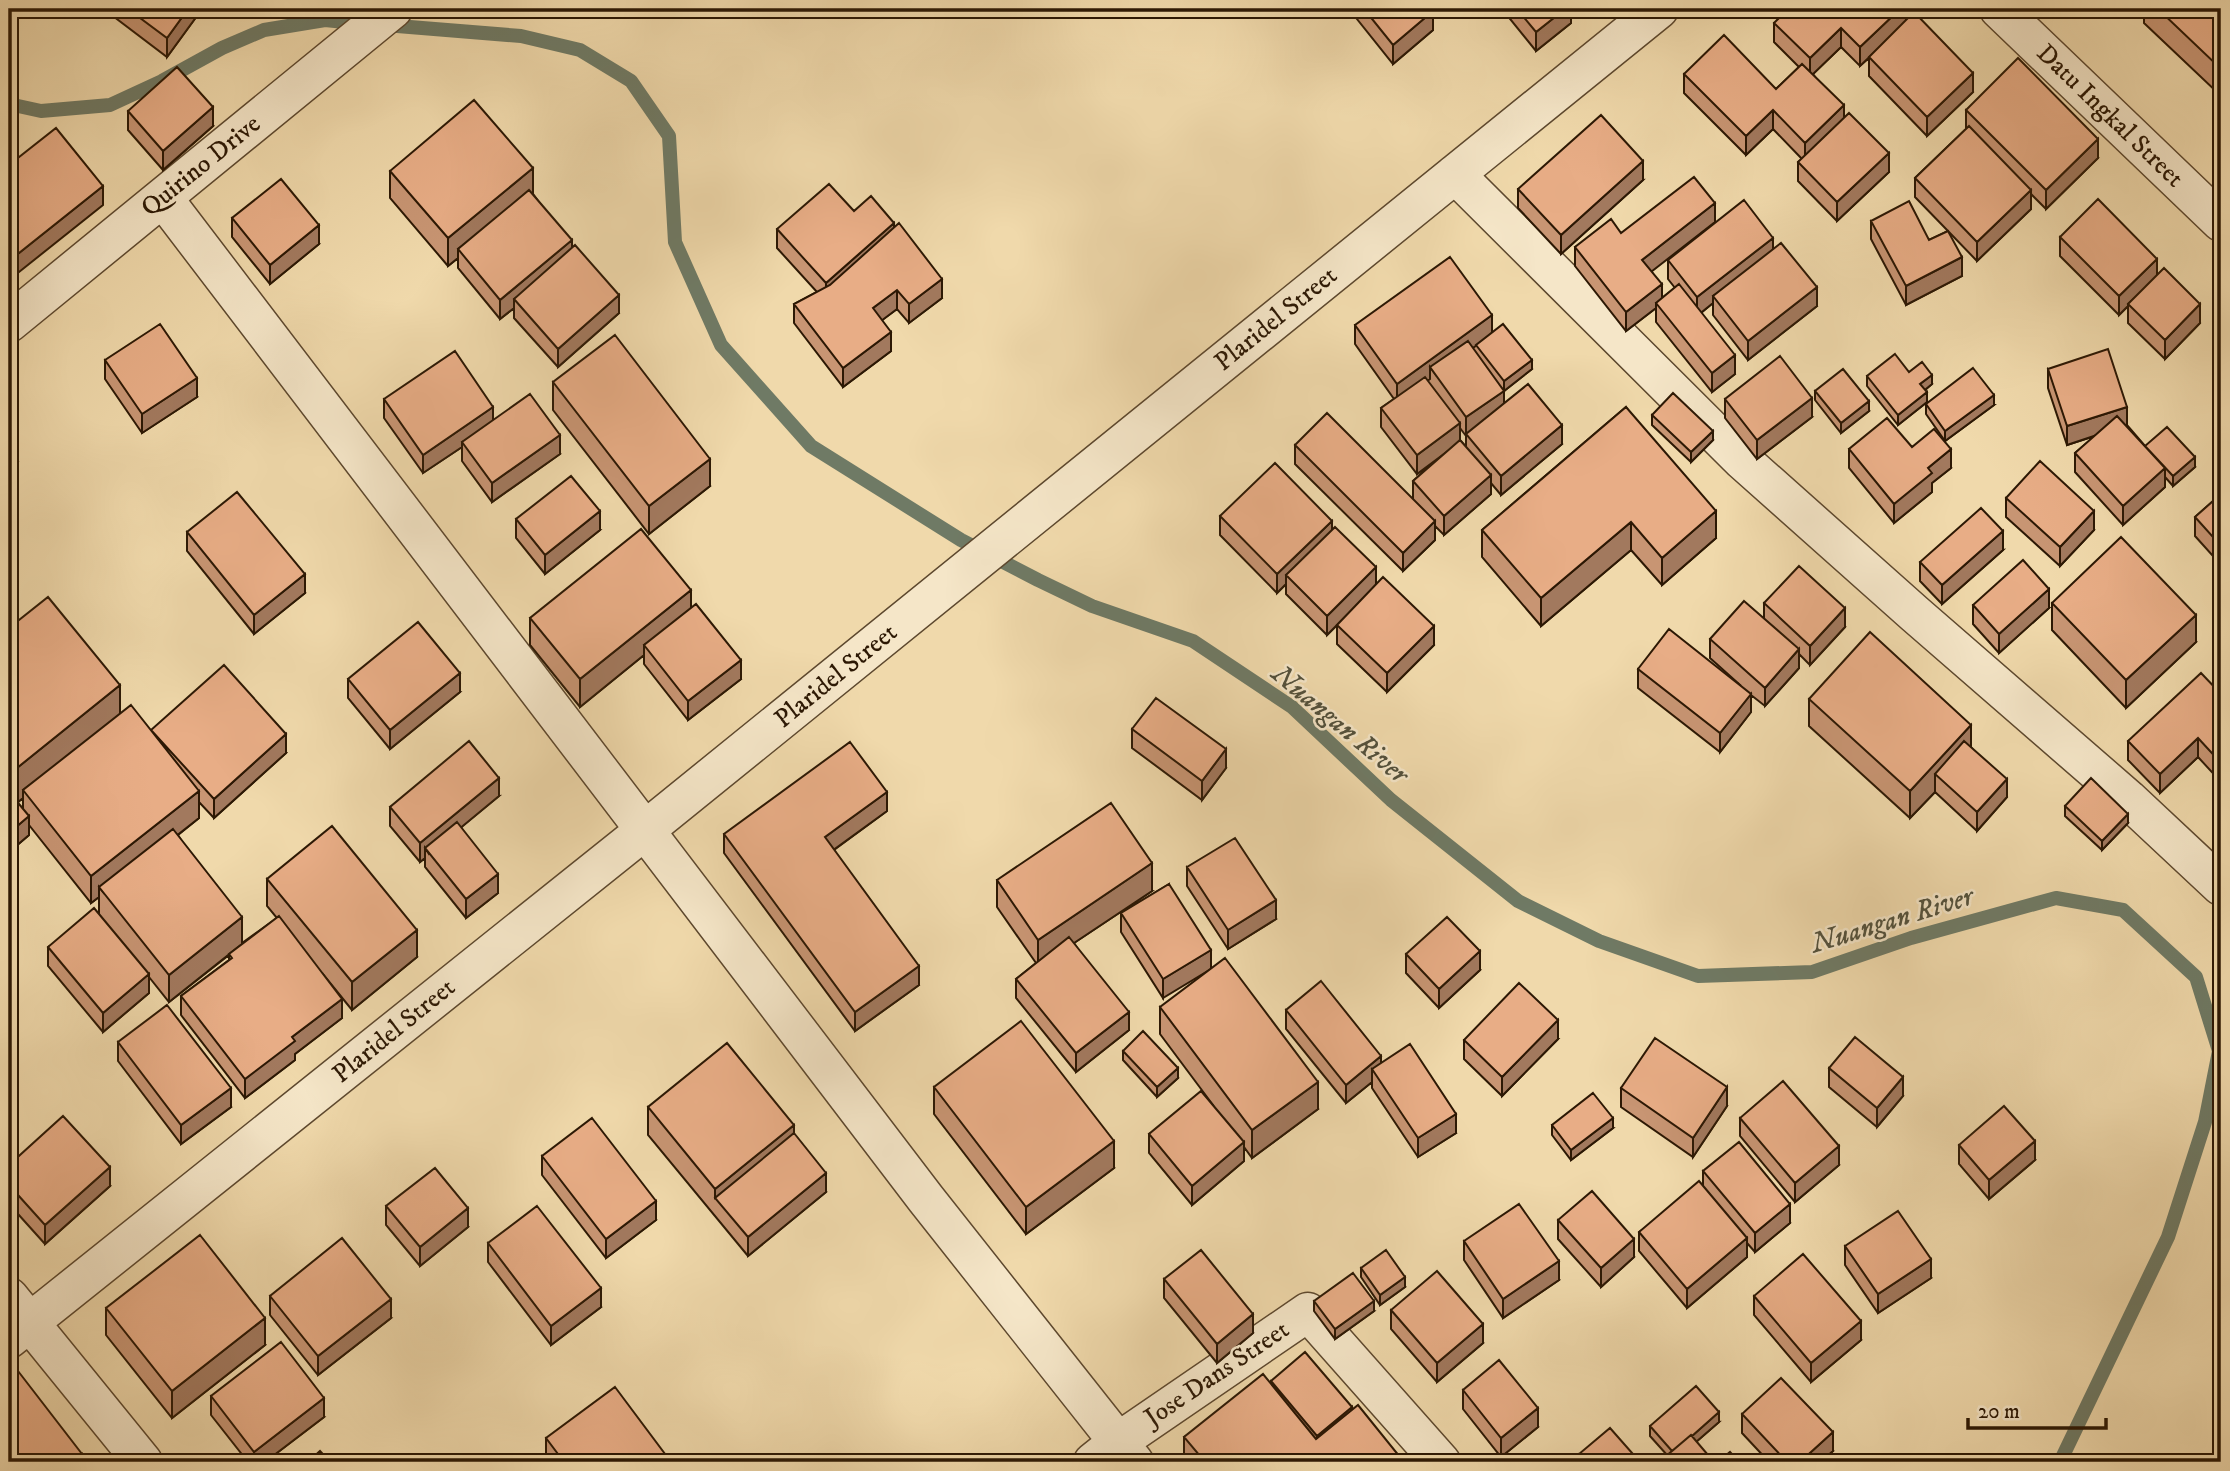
<svg xmlns="http://www.w3.org/2000/svg" width="2230" height="1471" font-family="'IM FELL DW Pica',serif">
<style>
.lines{fill:none;stroke-linecap:round;stroke-linejoin:round}
.stream{stroke:#6f7a65;stroke-width:14}
.minor-casing{stroke:#5d482e;stroke-width:41}
.tertiary-casing{stroke:#5d482e;stroke-width:41}
.minor{stroke:#f5e6c8;stroke-width:38}
.tertiary{stroke:#f5e6c8;stroke-width:38}
.wall{fill:#c89573;stroke:#2c1804;stroke-width:2;fill-rule:evenodd}
.shaded-wall{fill:#a2795e;stroke:#2c1804;stroke-width:2}
.building{fill:#e8ad86;stroke:#2c1804;stroke-width:2}
.labels{text-anchor:middle;dominant-baseline:central;stroke-width:5;stroke-linejoin:round;paint-order:stroke}
.street-label{font-size:26px;fill:#2c1804;stroke:#f5e6c8}
.water-label{font-size:28px;font-style:italic;fill:#53513c;stroke:#f5e6c8}
</style>
<rect width="100%" height="100%" fill="#f0d9ab"/>
<filter id="stains"><feTurbulence type="fractalNoise" baseFrequency=".00286" numOctaves="4"/><feColorMatrix values="0 0 0 0 .2 0 0 0 0 .09 0 0 0 0 .02 0 0 0 .5 -.17"/></filter>
<radialGradient id="worn" r=".72"><stop offset=".6" stop-color="#630" stop-opacity="0"/><stop offset="1" stop-color="#630" stop-opacity=".3"/></radialGradient>
<g class="lines">
<path class="stream" d="M385,25L521,36L580,50L631,81L669,136L675,242L721,345L811,446L961,540L1038,580L1092,606L1193,641L1292,707L1391,800L1518,901L1599,941L1698,976L1812,972L1911,938L2056,898L2123,910L2196,977L2219,1051L2205,1122L2168,1237L2060,1462
M9,104L41,111L110,105L162,81L222,48L264,30L325,20L365,24"/>
<defs>
<path id="minor" d="M1455,174L1742,460L1915,614L2128,799L2221,886
M163,198L926,1199L1134,1462
M9,323L393,9
M9,1297L143,1462
M9,1339L644,831L1659,9
M1093,1462L1118,1442L1308,1312L1441,1462"/>
<path id="tertiary" d="M1999,9L2221,222"/>
</defs>
<use href="#minor" class="minor-casing"/>
<use href="#tertiary" class="tertiary-casing"/>
<use href="#minor" class="minor"/>
<use href="#tertiary" class="tertiary"/>
</g>
<path class="wall" d="M105,9H202L167,57L105,10Z
M1349,9H1431L1433,30L1393,64Z
M1502,9H1571V23L1536,51Z
M1906,9V20L1973,92L1927,136L1869,76V58L1860,66L1841,47L1813,74L1844,118L1889,172L1837,221L1798,181V162L1802,159L1773,129L1746,155L1684,93V74L1776,89L1799,67L1774,42V23Z
M2127,9H2140L2134,15Z
M2144,9H2221V96L2144,23Z
M1966,110L2098,158L2046,209L2031,194V209L1977,261L1948,231L1962,276L1906,305L1871,239V221L1929,240L1948,231L1915,197V178L1966,129Z
M128,111L213,126L163,170L128,130Z
M390,171L533,194L619,313L558,367L514,318V308L500,319L458,268V258L448,266L390,198Z
M1643,180L1561,254L1518,208V189Z
M854,211L894,228L942,298L909,323L897,309L882,320L891,351L843,387L794,323V304L817,292L777,248V229Z
M232,218L319,244L270,284L232,237Z
M1621,233L1652,272L1662,298L1675,288L1668,279V260L1773,249L1817,306L1748,360L1713,315V303L1701,313L1735,374L1712,392L1656,322V308L1626,331L1575,266V247Z
M2060,237L2157,275L2200,323L2165,359L2128,323V306L2119,315L2060,256Z
M1355,325L1492,333L1532,369L1504,391L1498,384L1504,403L1562,444L1501,495L1491,483V494L1444,535L1435,526V540L1403,571L1295,464V445L1413,499V481L1441,456L1417,474L1381,427V408L1394,399L1355,344ZM1460,428L1466,436V447L1460,440Z
M105,360L197,397L142,433L105,379Z
M2048,369L2127,425L2145,446L2195,467L2173,486L2165,477V487L2123,525L2075,472V453L2095,436L2067,445L2048,388Z
M1909,372L1932,384L1925,390L1927,402L1898,425L1867,386V376Z
M553,382L710,486L649,534L553,410Z
M1815,391L1869,411L1841,433L1815,400Z
M384,399L493,420L560,454L492,502L462,461V447L423,473L384,418Z
M1725,399L1812,417L1757,459L1725,418Z
M1926,404L1994,405L1945,441L1926,414Z
M1626,407L1716,538L1662,585L1631,550L1541,626L1482,557V530Z
M1652,415L1713,440L1691,462L1652,425Z
M1912,447L1951,468L1932,483V492L1894,523L1849,468V449Z
M2221,494V565L2195,536V517Z
M2006,498L2094,530L2060,566L2006,517Z
M1220,516L1332,530L1376,585L1434,645L1387,692L1337,644V625L1347,615L1327,635L1286,594V584L1277,593L1220,535Z
M516,519L600,530L545,574L516,538Z
M187,532L305,593L254,634L187,551Z
M2003,550L1942,604L1920,581V562Z
M1764,603L1845,627L1810,665L1799,654V668L1765,706L1751,695V712L1720,752L1638,688V669L1739,684L1710,658V639L1764,619Z
M2052,603L2196,642L2126,708L2052,630Z
M1973,605L2049,608L1999,653L1973,624Z
M691,608L741,679L688,720L644,664V655L580,707L530,645V618Z
M9,628L120,713L151,731L286,753L214,818L199,802V818L178,835L242,943L277,918L267,906V879L417,957L352,1010L322,973L342,1018L295,1054V1060L245,1098L181,1015V996L229,960V955L169,1002L149,977V993L103,1032L48,966V947L99,914V897L91,903L29,825V835L9,852ZM23,798V809L17,803Z
M348,679L460,692L390,749L348,698Z
M2221,694V782L2198,757L2160,793L2128,760V741Z
M1809,699L1971,747L2007,797L1977,831L1935,792L1910,818L1809,726Z
M1132,729L1226,768L1202,800L1132,748Z
M499,796L461,827L498,893L466,918L425,867V858L420,862L390,826V807Z
M2065,806L2128,823L2102,850L2065,816Z
M887,811L834,850L919,985L855,1031L724,853V834Z
M1187,867L1276,919L1228,949L1187,886Z
M997,880L1152,891L1074,943L1129,1030L1076,1072L1016,998V979L1036,963L997,907Z
M1169,884L1163,998L1121,932V913Z
M1406,954L1480,970L1439,1008L1406,973Z
M1160,1007L1318,1109L1252,1158L1244,1147V1161L1192,1205L1149,1153V1134L1213,1105L1160,1034Z
M1286,1010L1381,1063L1456,1133L1418,1157L1372,1088V1082L1346,1103L1286,1029Z
M1558,1039L1502,1096L1464,1059V1040Z
M118,1042L231,1107L181,1144L118,1061Z
M1123,1051L1178,1078L1157,1097L1123,1060Z
M1829,1068L1903,1096L1877,1127L1829,1087Z
M934,1087L1114,1168L1026,1234L934,1114Z
M1621,1088L1727,1106L1693,1157L1621,1107Z
M648,1107L826,1192L748,1256L648,1135Z
M1740,1118L1839,1165L1795,1202L1740,1136Z
M1552,1125L1613,1128L1571,1160L1552,1135Z
M1959,1145L2035,1160L1989,1199L1959,1164Z
M542,1156L656,1220L606,1258L542,1175Z
M9,1165L110,1186L45,1244L9,1204Z
M1703,1171L1790,1223L1755,1252L1747,1243V1257L1687,1308L1639,1251V1232L1703,1187Z
M386,1206L468,1227L420,1266L386,1225Z
M1558,1220L1634,1257L1601,1287L1558,1239Z
M1464,1241L1559,1280L1503,1318L1464,1260Z
M488,1243L601,1307L551,1345L488,1262Z
M1845,1246L1931,1278L1878,1313L1845,1265Z
M1361,1268L1405,1287L1380,1305L1361,1277Z
M1164,1279L1253,1333L1217,1363L1164,1298Z
M270,1296L391,1318L318,1375L270,1315Z
M1754,1296L1861,1340L1811,1382L1754,1315Z
M1314,1301L1374,1311L1335,1339L1314,1311Z
M106,1308L265,1345L172,1418L106,1335Z
M1391,1310L1483,1343L1437,1382L1391,1329Z
M1271,1381L1352,1410L1404,1462H1184V1437L1271,1385Z
M1463,1390L1538,1427L1501,1457L1463,1409Z
M211,1396L324,1417L265,1462H248L211,1415Z
M1742,1414L1833,1451L1820,1462H1769L1742,1433Z
M1719,1422L1696,1442L1667,1455L1650,1436V1426Z
M546,1438L671,1462H550L546,1457Z
M1579,1454L1640,1462H1579Z"/>
<path class="shaded-wall" d="M188,9H202L167,57V38Z
M1565,9H1571V23L1536,51V32Z
M1900,9H1906V22L1860,66V47Z
M2134,9H2140L2134,15Z
M1433,11V30L1393,64V45Z
M1841,28V47L1810,77V58Z
M1973,73V92L1927,136V117Z
M1844,105V124L1805,162V143Z
M213,107V126L163,170V151Z
M1773,110V129L1746,155V136Z
M2098,139V158L2046,209V190Z
M1889,153V172L1837,221V202Z
M1643,161V180L1561,254V235Z
M533,168V195L458,249V258L448,266V238Z
M103,186V205L9,280V261Z
M2031,190V209L1977,261V242Z
M1715,203V222L1642,279V260Z
M894,223V242L826,302V283Z
M319,225V244L270,284V265Z
M1773,238V257L1713,296V303L1697,316V297Z
M572,240V259L514,299V308L500,319V300Z
M1962,257V276L1906,305V286Z
M2157,259V278L2128,304V306L2119,315V296Z
M942,279V298L909,323V304Z
M1662,284V303H1656V308L1626,331V312Z
M1817,287V306L1748,360V341Z
M897,290V309L873,327V308Z
M619,295V313L558,367V349Z
M2200,304V323L2165,359V340Z
M1492,315V334L1436,375L1430,367V379L1397,403V384Z
M891,332V351L843,387V368Z
M1735,355V374L1712,392V373Z
M1532,360V369L1504,391V381Z
M1932,375V384L1920,394V384Z
M197,378V397L142,433V414Z
M1504,391V410L1466,434V436V417Z
M1927,392V402L1898,425V415Z
M1994,395V405L1945,441V431Z
M1812,398V417L1757,459V440Z
M1869,401V411L1841,433V423Z
M493,407V426L462,442V447L423,473V455Z
M2127,407V425L2067,445V426Z
M1460,423V442L1417,474V455Z
M1562,425V444L1501,495V476Z
M1713,431V440L1691,462V452Z
M560,435V454L492,502V483Z
M1951,449V468L1932,483V492L1894,523V504L1928,468Z
M2195,457V467L2173,486V476Z
M710,459V486L649,534V506Z
M18,461V480L9,487V468Z
M2165,468V487L2123,525V506Z
M1491,475V494L1444,535V516Z
M600,511V530L545,574V555Z
M1716,511V538L1662,585V558Z
M2094,511V530L2060,566V547Z
M1332,521V540L1286,575V584L1277,593V574Z
M1435,521V540L1403,571V553Z
M1631,522V550L1541,626V598Z
M2003,531V550L1942,604V585Z
M1376,567V586L1327,635V616Z
M305,574V593L254,634V615Z
M2049,589V608L1999,653V634Z
M691,590V617L644,645V655L580,707V679Z
M1845,608V627L1810,665V646Z
M2196,615V642L2126,708V680Z
M1434,626V645L1387,692V673Z
M1799,649V668L1765,706V688Z
M741,660V679L688,720V701Z
M460,673V692L390,749V730Z
M120,685V720L23,790V798L12,807V772Z
M1751,694V712L1720,752V733Z
M1971,725V752L1935,774V792L1910,818V791Z
M286,734V753L214,818V799Z
M2198,738V757L2160,793V774Z
M1226,749V768L1202,800V781Z
M499,778V796L429,854L425,848V858L420,862V843Z
M2007,779V797L1977,831V812Z
M199,791V818L104,893L99,887V897L91,903V876Z
M887,792V811L825,856V837Z
M2128,814V823L2102,850V841Z
M29,816V835L9,852V833Z
M1152,863V891L1038,967V940Z
M498,874V893L466,918V899Z
M1276,900V919L1228,949V930Z
M242,917V944L169,1002V975Z
M417,930V957L352,1010V982Z
M1211,950V969L1163,998V979Z
M1480,951V970L1439,1008V989Z
M919,966V985L855,1031V1012Z
M149,974V993L103,1032V1013Z
M342,999V1018L295,1054V1060L245,1098V1079L292,1037Z
M1129,1012V1030L1076,1072V1053Z
M1558,1020V1039L1502,1096V1077Z
M1381,1056V1075L1372,1069V1082L1346,1103V1085Z
M1178,1068V1078L1157,1097V1087Z
M1903,1077V1096L1877,1127V1108Z
M1318,1082V1109L1252,1158V1130Z
M1727,1087V1106L1693,1157V1138Z
M231,1088V1107L181,1144V1125Z
M1456,1114V1133L1418,1157V1138Z
M1613,1118V1128L1571,1160V1150Z
M794,1125V1152L715,1198V1189Z
M1114,1141V1168L1026,1234V1207Z
M2035,1141V1160L1989,1199V1180Z
M1244,1142V1161L1192,1205V1186Z
M1839,1146V1165L1795,1202V1183Z
M110,1167V1186L45,1244V1225Z
M826,1173V1192L748,1256V1237Z
M656,1201V1220L606,1258V1239Z
M1790,1204V1223L1755,1252V1233Z
M468,1208V1227L420,1266V1247Z
M1747,1238V1257L1687,1308V1289Z
M1634,1239V1257L1601,1287V1268Z
M1931,1259V1278L1878,1313V1294Z
M1559,1261V1280L1503,1318V1299Z
M1405,1277V1287L1380,1305V1295Z
M601,1288V1307L551,1345V1326Z
M391,1299V1318L318,1375V1356Z
M1374,1301V1311L1335,1339V1329Z
M1253,1314V1333L1217,1363V1344Z
M265,1318V1345L172,1418V1391Z
M1861,1321V1340L1811,1382V1363Z
M1483,1324V1343L1437,1382V1363Z
M324,1398V1417L265,1462H254V1452Z
M1352,1407V1426L1317,1455V1436Z
M1538,1408V1427L1501,1457V1438Z
M1719,1412V1422L1673,1462V1453Z
M1833,1432V1451L1820,1462H1800Z
M82,1454V1462H71Z"/>
<path class="building" d="M128,9H188L167,38Z
M1364,9H1431L1433,11L1393,45Z
M1517,9H1565L1536,32Z
M1788,9H1900L1860,47L1841,28L1810,58L1774,23Z
M2158,9H2221V69Z
M1914,12L1973,73L1927,117L1869,57Z
M1724,35L1776,89L1802,64L1844,105L1805,143L1773,110L1746,136L1684,74Z
M2018,58L2098,139L2046,190L1966,110Z
M177,67L213,107L163,151L128,111Z
M474,100L533,168L448,238L390,171Z
M1849,113L1889,153L1837,202L1798,162Z
M1601,115L1643,161L1561,235L1518,189Z
M1969,126L2031,190L1977,242L1915,178Z
M56,128L103,186L9,261V165Z
M1694,177L1715,203L1642,260L1662,284L1626,312L1575,247L1611,219L1621,233Z
M281,179L319,225L270,265L232,218Z
M829,184L854,211L871,196L894,223L826,283L777,229Z
M529,190L572,240L500,300L458,249Z
M2098,199L2157,259L2119,296L2060,237Z
M1744,200L1773,238L1697,297L1668,260Z
M1909,201L1929,240L1948,231L1962,257L1906,286L1871,221Z
M899,223L942,279L909,304L897,290L873,308L891,332L843,368L794,304L830,285Z
M1781,243L1817,287L1748,341L1713,296Z
M575,245L619,295L558,349L514,299Z
M1450,257L1492,315L1397,384L1355,325Z
M2164,268L2200,304L2165,340L2128,304Z
M1679,284L1735,355L1712,373L1656,303Z
M160,324L197,378L142,414L105,360Z
M1503,324L1532,360L1504,381L1476,345Z
M615,335L710,459L649,506L553,382Z
M1468,341L1504,391L1466,417L1430,367Z
M2108,349L2127,407L2067,426L2048,369Z
M455,351L493,407L423,455L384,399Z
M1895,354L1909,372L1922,362L1932,375L1920,384L1927,392L1898,415L1867,376Z
M1780,356L1812,398L1757,440L1725,399Z
M1973,368L1994,395L1945,431L1926,404Z
M1843,369L1869,401L1841,423L1815,391Z
M1425,377L1460,423L1417,455L1381,408Z
M1528,384L1562,425L1501,476L1466,434Z
M1673,393L1713,431L1691,452L1652,415Z
M530,394L560,435L492,483L462,442Z
M1626,407L1716,511L1662,558L1631,522L1541,598L1482,530Z
M1327,413L1435,521L1403,553L1295,445Z
M2117,416L2165,468L2123,506L2075,453Z
M1887,418L1912,447L1934,429L1951,449L1928,468L1932,473L1894,504L1849,449Z
M2167,427L2195,457L2173,476L2145,446Z
M1460,440L1491,475L1444,516L1413,481Z
M9,450L18,461L9,468Z
M2040,461L2094,511L2060,547L2006,498Z
M1275,463L1332,521L1277,574L1220,516Z
M571,476L600,511L545,555L516,519Z
M237,492L305,574L254,615L187,532Z
M2221,494V546L2195,517Z
M1981,508L2003,531L1942,585L1920,562Z
M1335,527L1376,567L1327,616L1286,575Z
M641,529L691,590L580,679L530,618Z
M2121,537L2196,615L2126,680L2052,603Z
M2023,560L2049,589L1999,634L1973,605Z
M1799,566L1845,608L1810,646L1764,603Z
M1383,577L1434,626L1387,673L1337,625Z
M48,597L120,685L12,772L9,769V628Z
M1744,601L1799,649L1765,688L1710,639Z
M696,604L741,660L688,701L644,645Z
M418,622L460,673L390,730L348,679Z
M1669,629L1751,694L1720,733L1638,669Z
M1870,632L1971,725L1910,791L1809,699Z
M224,665L286,734L214,799L151,730Z
M2201,673L2221,694V763L2198,738L2160,774L2128,741Z
M1156,698L1226,749L1202,781L1132,729Z
M131,705L199,791L91,876L23,790Z
M469,741L499,778L420,843L390,807Z
M1964,741L2007,779L1977,812L1935,774Z
M850,742L887,792L825,837L919,966L855,1012L724,834Z
M2091,778L2128,814L2102,841L2065,806Z
M9,792L29,816L9,833Z
M1111,803L1152,863L1038,940L997,880Z
M457,822L498,874L466,899L425,848Z
M332,826L417,930L352,982L267,879Z
M173,829L242,917L169,975L99,887Z
M1235,838L1276,900L1228,930L1187,867Z
M1169,884L1211,950L1163,979L1121,913Z
M94,908L149,974L103,1013L48,947Z
M279,916L342,999L292,1037L295,1041L245,1079L181,996L232,958L229,954Z
M1447,917L1480,951L1439,989L1406,954Z
M1069,937L1129,1012L1076,1053L1016,979Z
M1225,958L1318,1082L1252,1130L1160,1007Z
M1321,981L1381,1056L1346,1085L1286,1010Z
M1519,983L1558,1020L1502,1077L1464,1040Z
M167,1005L231,1088L181,1125L118,1042Z
M1021,1021L1114,1141L1026,1207L934,1087Z
M1143,1031L1178,1068L1157,1087L1123,1051Z
M1855,1037L1903,1077L1877,1108L1829,1068Z
M1655,1038L1727,1087L1693,1138L1621,1088Z
M727,1043L794,1125L715,1189L648,1107Z
M1410,1044L1456,1114L1418,1138L1372,1069Z
M1783,1081L1839,1146L1795,1183L1740,1118Z
M1201,1091L1244,1142L1192,1186L1149,1134Z
M1593,1093L1613,1118L1571,1150L1552,1125Z
M2004,1106L2035,1141L1989,1180L1959,1145Z
M63,1116L110,1167L45,1225L9,1185V1165Z
M592,1118L656,1201L606,1239L542,1156Z
M794,1133L826,1173L748,1237L715,1198Z
M1739,1142L1790,1204L1755,1233L1703,1171Z
M435,1168L468,1208L420,1247L386,1206Z
M1699,1181L1747,1238L1687,1289L1639,1232Z
M1592,1191L1634,1239L1601,1268L1558,1220Z
M1519,1204L1559,1261L1503,1299L1464,1241Z
M537,1206L601,1288L551,1326L488,1243Z
M1898,1211L1931,1259L1878,1294L1845,1246Z
M200,1235L265,1318L172,1391L106,1308Z
M342,1238L391,1299L318,1356L270,1296Z
M1201,1250L1253,1314L1217,1344L1164,1279Z
M1386,1250L1405,1277L1380,1295L1361,1268Z
M1803,1254L1861,1321L1811,1363L1754,1296Z
M1437,1271L1483,1324L1437,1363L1391,1310Z
M1353,1273L1374,1301L1335,1329L1314,1301Z
M281,1342L324,1398L254,1452L211,1396Z
M1305,1352L1352,1407L1317,1436L1271,1381Z
M1499,1360L1538,1408L1501,1438L1463,1390Z
M18,1371L82,1454L71,1462H10L9,1461V1378Z
M1263,1374L1316,1439L1358,1405L1404,1462H1205L1184,1437Z
M1781,1378L1833,1432L1800,1462H1787L1742,1414Z
M1696,1386L1719,1412L1692,1436L1691,1435L1672,1451L1650,1426Z
M615,1387L671,1462H564L546,1438Z
M1610,1428L1640,1462H1586L1579,1454Z
M1691,1435L1714,1462H1659Z
M320,1451L330,1462H308Z
M1730,1452L1739,1462H1718Z"/>
<g class="labels">
<g class="street-label">
<text transform="translate(2110 116) rotate(44)">Datu Ingkal Street</text>
<text transform="translate(201 166) rotate(-39)">Quirino Drive</text>
<text transform="translate(1276 319) rotate(-39)">Plaridel Street</text>
<text transform="translate(836 676) rotate(-39)">Plaridel Street</text>
<text transform="translate(394 1031) rotate(-39)">Plaridel Street</text>
<text transform="translate(1217 1374) rotate(-34)">Jose Dans Street</text>
</g>
<g class="water-label">
<text transform="translate(1340 724) rotate(40)">Nuangan River</text>
<text transform="translate(1892 920) rotate(-17)">Nuangan River</text>
</g>
</g>
<rect width="2230" height="1471" fill="none" stroke="#f0d9ab" stroke-width="35"/>
<rect x="10" y="10" width="2209" height="1450" fill="none" stroke="#2c1804" stroke-width="3.5"/>
<rect x="18" y="18" width="2195" height="1436" fill="none" stroke="#2c1804" stroke-width="2"/>
<path d="M1968 1418v10h138v-10" fill="none" stroke="#2c1804" stroke-width="3.5"/>
<text x="1978" y="1418" font-size="21" fill="#2c1804" stroke="#f5e6c8" stroke-width="5" paint-order="stroke">20 m</text>
<rect width="100%" height="100%" filter="url(#stains)"/>
<rect width="100%" height="100%" fill="url(#worn)"/>
</svg>
